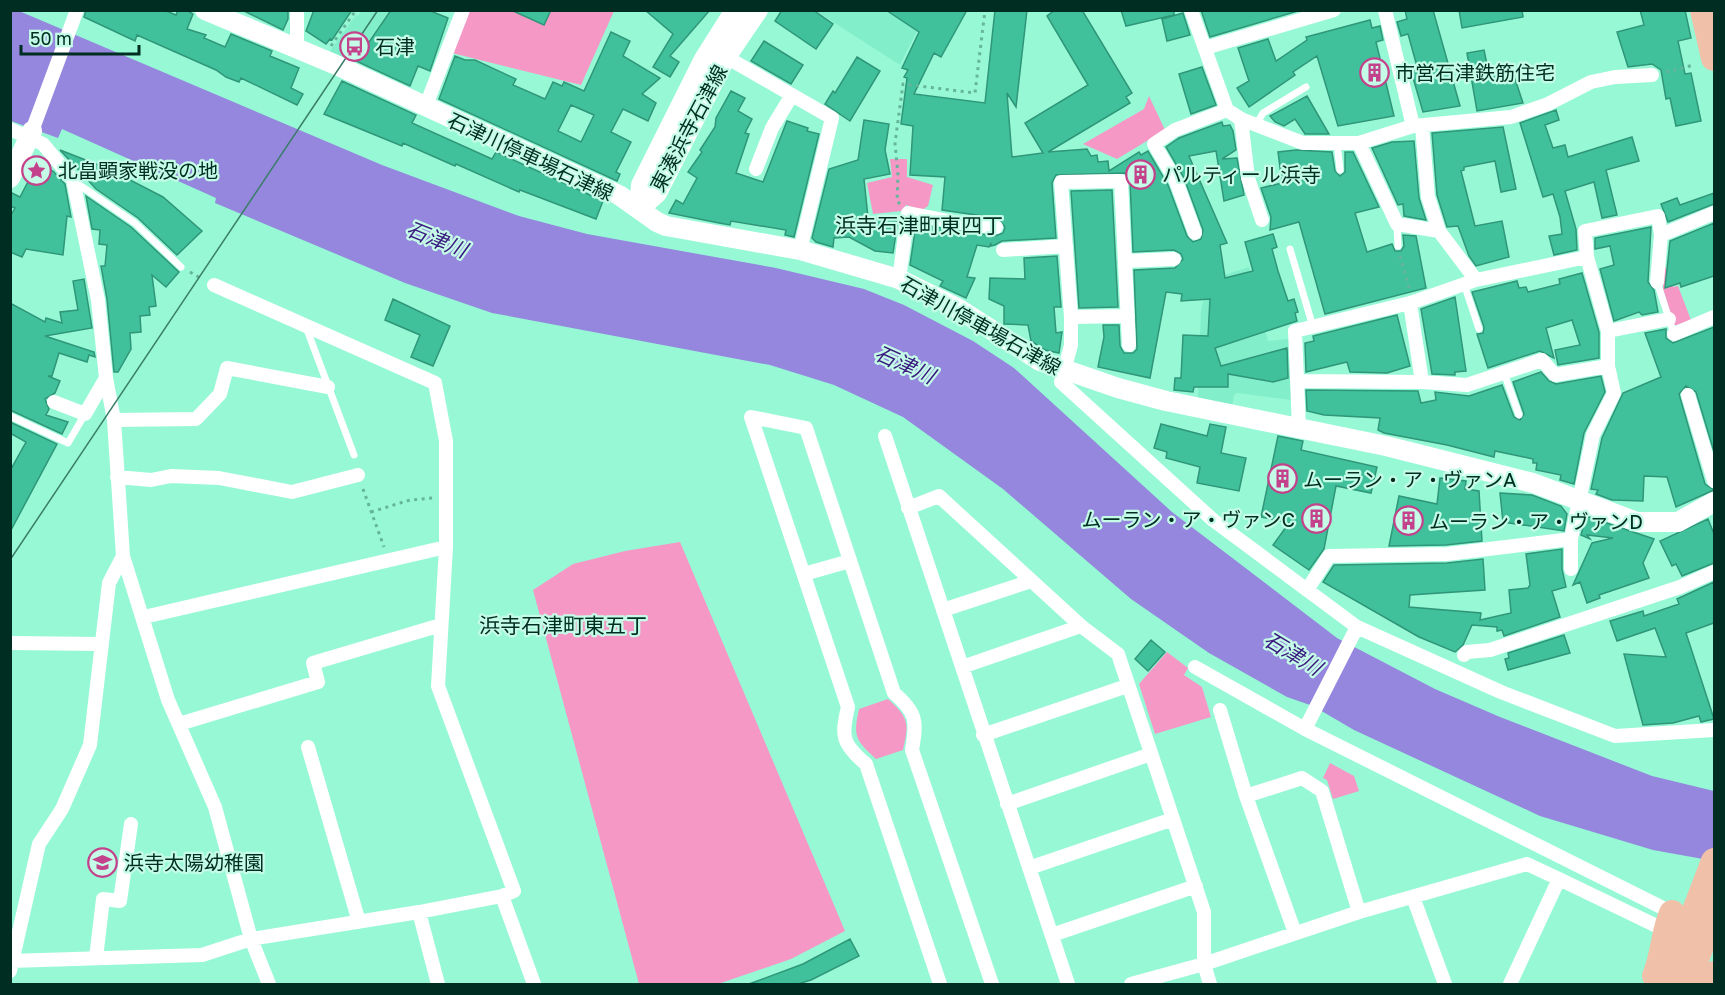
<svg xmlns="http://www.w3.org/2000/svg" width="1725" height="995" font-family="'Golos Text','Noto Sans JP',sans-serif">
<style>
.built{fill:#82eeca}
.green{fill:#f698c6}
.water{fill:#9487dd}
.building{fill:#40c19b;stroke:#2f9678;stroke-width:1.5;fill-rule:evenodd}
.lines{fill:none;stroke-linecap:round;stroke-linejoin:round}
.path{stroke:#65b59a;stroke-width:3;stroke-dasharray:3 4.5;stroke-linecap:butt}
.lane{stroke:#fff;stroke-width:7}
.street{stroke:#fff;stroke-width:14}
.secondary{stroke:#fff;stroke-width:20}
.highway{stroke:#f0c1a8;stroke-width:26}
.tram{stroke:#3b7d68;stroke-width:1.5}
.labels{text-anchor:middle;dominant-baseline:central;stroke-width:4.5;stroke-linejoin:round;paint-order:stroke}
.poi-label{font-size:20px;fill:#002d21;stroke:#c5fce7;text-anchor:start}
.street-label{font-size:20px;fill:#002d21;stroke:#c5fce7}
.neighbourhood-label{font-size:21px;fill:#002d21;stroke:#c5fce7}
.water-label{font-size:21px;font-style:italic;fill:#3a1a7f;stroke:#c5fce7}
</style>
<rect width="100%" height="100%" fill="#97f8d6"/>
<path class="built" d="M362,11H389L351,65L328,54L356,15L358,16Z
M816,11H927L900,65Z
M1249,267L1268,341L1289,339L1292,400L1237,393L1234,395L1232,406L1198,398L1201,310L1206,291L1224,275Z"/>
<path class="green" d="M468,11H614L581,85L452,53Z
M1149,96L1165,130L1117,159L1083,144L1144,109Z
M890,159H907V177L933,185L928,206L922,210L906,205L902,211L873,214L867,183L892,177Z
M1663,261L1673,287L1678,286L1691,320L1677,325H1674L1663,289Z
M680,542L845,931L791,959L718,984H639L533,590L573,564L625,551Z
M1167,652L1188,668L1184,675L1202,687L1211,717L1155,734L1139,684Z
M888,699C909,718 909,723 903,750L876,759C855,740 853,736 859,709Z
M1330,763L1354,776L1359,791L1333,799L1327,780L1323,778Z"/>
<path class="water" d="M10,11H19L382,165L519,216L587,234L776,268L864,289L904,305L973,341L1014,368L1172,512L1337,638L1435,689L1500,717L1652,776L1714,791V861L1653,850L1540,816L1354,730L1313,706L1287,697L1209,653L1131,599L1003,489L903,417L834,385L770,365L492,313L405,283L215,203L216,198L62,129L58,138L11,121Z"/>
<path class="building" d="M86,10H164L176,15L178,10H186L193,14L187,29L206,35L204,38L225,47L231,34L272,51L270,56L299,68L291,88L303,94L297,105L241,78L239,82L226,77L216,70L137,35L135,41L84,17Z
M242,10H288V19L283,30Z
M314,10H352L332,40L330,39L326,44L306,31Z
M391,10H428L448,18L430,71L418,66L410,86L356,61Z
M511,10H551L544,25Z
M645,10H710L670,56L679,62L670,77L653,67L673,34Z
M782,10H813L833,24L816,49L775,21Z
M886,10H967L941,57L934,53L914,94L985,103L995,10H1027L1016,107L1007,93L1012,157L1043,153L1025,123L1088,85L1047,16L1055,10H1082L1132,93L1126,97L1130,103L1048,152L1087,149L1091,156L1097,155L1098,162L1108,161L1109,171L1139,152L1141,155L1148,151L1168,185L1187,236L1193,242L1201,239L1203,230L1184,178L1166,147L1179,138L1222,122L1223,126L1230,125L1233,131L1236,150L1222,159L1237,158L1244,195L1224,201L1216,151L1189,156L1227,243L1220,245L1225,278L1253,271L1245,242L1273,234L1277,247L1272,249L1278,271L1288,301L1294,299L1298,312L1295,313L1297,321L1215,348L1221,366L1287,348L1288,378L1273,382L1228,374V387H1194L1193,392L1174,390L1175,378H1181L1183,335L1208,336L1210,299L1181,301L1182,294L1166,292L1150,378L1098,367L1104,337L1103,325H1119L1120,346L1124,353H1133L1137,349L1134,270L1175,268L1183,259L1181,254L1174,250L1133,252L1130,181L1125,173L1056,175L1052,183L1056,238L1002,241L995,245L991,246V243L989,247L977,245L967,277L975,278L966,298L940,286L943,281L910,265L916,224L995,236L1003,233L1005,227L997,218L942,210L945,177L910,175L913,126L901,124L907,78L904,77L908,70L902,68L919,32Z
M1121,10H1174V15L1126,26Z
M1201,10H1298V11L1210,37Z
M1405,10H1433L1460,106L1423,112L1411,71L1418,70L1408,34L1401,36L1397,22L1407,19Z
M1459,10H1522L1523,17L1462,28Z
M1640,10H1685L1691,38L1678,41L1685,74L1691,73L1701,121L1676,126L1670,98L1666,99L1661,70L1652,64L1628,67L1617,32L1644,25Z
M1183,13L1190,35L1167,41L1162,19Z
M1370,20L1372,28L1380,26L1383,40L1376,42L1394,116L1338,126L1317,56L1293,72L1295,75L1249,107L1237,88L1249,81L1238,48L1268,39L1276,61L1307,40L1306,37Z
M611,32L630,41L623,56L660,78L642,94L656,103L648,121L623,109L611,132L631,142L616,172L620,174L617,181L439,99L455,56L465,60H475L516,79L513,85L545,99L553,82L562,86L564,82L584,91ZM571,105L594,115L581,142L558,131Z
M764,41L803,65L791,84L751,61Z
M1484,50L1489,74L1511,67L1523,103L1477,111L1467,53Z
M857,57L880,71L850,121L825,104L833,91L835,93Z
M1202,67L1216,105L1191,114L1179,74Z
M342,81L416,115L412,123L492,159L496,152L603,201L596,219L520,190L519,192L456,164L455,166L403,143L402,146L324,114Z
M731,91L745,98L738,111L752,119L745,133L749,134L736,173L763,182L787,121L808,128L807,131L819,134L794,237L785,235L786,230L731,221L730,225L719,223L669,213L676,200L683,204L697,178L688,172L702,152L700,150L715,127L716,118Z
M1307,96L1329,134H1305L1295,119L1284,126L1275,122L1270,116Z
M1556,110L1559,120L1545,125L1553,148L1565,145L1568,157L1632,137L1639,161L1606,170L1617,215L1602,218L1594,182L1565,191L1576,229L1577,250L1554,255L1549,236L1562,234L1560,217L1553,194L1543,197L1520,123Z
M864,120L889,124L885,150L890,174L864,179L868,217L898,221L893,253L875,251L849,237L834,238L833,247L816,242L812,238L829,169L858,160Z
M1503,127L1516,189L1501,192L1495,161L1464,167V170L1461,171L1475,226L1502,221L1509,257L1476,266L1469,256L1458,226L1447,227L1437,195L1432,133Z
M1414,141L1419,198L1426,220L1404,216L1403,204L1398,205L1372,148L1392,142Z
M60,150L106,168L113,175L117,169L128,179L163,197L202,231L177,255L138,218L96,189Z
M1296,150L1332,152L1335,171L1340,176L1345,172V152H1353L1379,207L1355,213L1367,252L1392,244L1395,251H1401L1404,246L1403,235L1416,236L1426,288L1325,314L1299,222L1270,230L1271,217L1261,188L1282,183L1278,152Z
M31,161L53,171L65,184L71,217L67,216L63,255L26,249L22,257L10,252V217L15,208L10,206V192L20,197L31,176L26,173Z
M1112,190L1118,307L1079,308L1071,191Z
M1714,193V204L1668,222L1661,204L1677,198L1680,205Z
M86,196L131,227L179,272L166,287L152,275L156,306L149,307L150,315L140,316L141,332L130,333L131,349L118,372H114L107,299L101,266H105L107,245L99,244L100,230L92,229Z
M1714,223V276L1681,287L1680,283L1665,288L1670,241Z
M1651,227L1648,282L1654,290L1658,312L1642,315L1639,312L1614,321L1600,269L1614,265L1610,246L1595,249V238Z
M1057,256L1061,307H1054L1056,333L1062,332L1059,353L1045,350L1031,341L1028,325L1004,324V306L989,299L990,278L1025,279L1024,258Z
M1582,273L1599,332V358L1558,365L1555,350L1580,345L1572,320L1546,328L1554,358L1540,351L1488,368L1477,334L1483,333L1484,327L1472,292L1517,281L1519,288L1526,287L1528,292L1560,284L1559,279Z
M84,279L92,328L45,336L94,352L95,357L89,355L87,362L59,353L52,376H48L60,381L55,393L45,399L49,409L46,415L68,422L62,434L10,410V303L45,322L46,318L62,323L60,312L78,310L73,281Z
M1455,297L1466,371L1455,372V375L1432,374L1421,309Z
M393,299L450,326L433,366L411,357L420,335L385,320Z
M1397,315L1410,366L1387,373L1350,372L1347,362L1306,372L1305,343L1314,341L1313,336Z
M1714,327V452L1696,392L1686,386L1679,394L1705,484L1714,490L1676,507L1667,477L1644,476L1643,501L1612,500L1596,494L1598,490L1591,489L1602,438L1623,393L1661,377L1645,333L1666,329V338L1673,343Z
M1541,372L1549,381L1556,384L1601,376L1605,392L1584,433L1574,484L1560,480L1561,475L1536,470L1537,463H1533V459L1495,451L1494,457L1447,445L1384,433L1378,430L1380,418L1324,415L1307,411L1306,390L1418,391L1421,403L1436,400L1435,392L1469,396L1502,385L1514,417L1520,420L1524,414L1513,382Z
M10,422L57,444L10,532V471L26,442L10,433Z
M1161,424L1207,436L1210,424L1226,427L1221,453L1246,458L1239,491L1197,483L1200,467L1166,458L1167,452L1154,448Z
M1278,436L1303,441L1301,450L1377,467L1371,493L1336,486L1324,549L1309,570L1273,545L1289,523L1261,517Z
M1440,478L1466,481L1465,489L1479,491L1482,541L1446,545L1389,546L1399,496L1437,504Z
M1500,493L1532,495L1561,506L1567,514L1564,531L1503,522Z
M1586,516L1654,539L1643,563L1649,578L1599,595L1600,598L1587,603L1580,582L1573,585L1592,543L1613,538L1587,535L1590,539L1581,535Z
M1708,519L1714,534V563L1682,576L1676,564L1672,566L1660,541Z
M1562,549V569L1566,587L1552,591L1560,617L1504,636L1502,630L1497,631V627L1472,625L1463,645L1455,652L1419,637L1323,582L1334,565L1447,563L1483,559L1485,590L1410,595L1409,607L1481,613L1480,620L1511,613L1509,590L1528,588L1530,585L1526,554Z
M1714,582V623L1686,633L1714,719L1701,722L1699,716L1673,723L1643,725L1624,654L1666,657L1655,628L1617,641L1610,621L1643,611L1644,616L1679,604L1677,599Z
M1564,635L1570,653L1508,670L1505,659L1509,658L1508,653Z
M1151,640L1165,652L1148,671L1135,659Z
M850,939L859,956L811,980L798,984H749L803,964Z"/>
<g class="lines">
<path class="path" d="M331,46L356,10
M1666,72L1694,65
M900,204L897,201L898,175L895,143L903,84L975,93L985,10
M1400,256L1409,288
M190,272L202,279
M363,489L384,547
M371,512L410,500L433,498"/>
<path class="lane" d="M1256,125L1263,113L1306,87
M1337,143L1340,170
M75,182L135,223L181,267
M1397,224L1398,246
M1290,249L1313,327
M1657,282L1674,334
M1464,284L1479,329
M306,327L354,455
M1504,373L1519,415
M10,416L68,443L85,414"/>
<path class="street" d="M1191,10L1227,110L1241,119L1303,143H1359L1413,126L1511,117L1548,104L1591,82L1615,77L1652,75
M1385,10L1413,126
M297,48V10
M1205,48L1334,10
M726,57L832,118L800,250
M425,108L463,10
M1241,119L1248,178L1262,220
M1422,126L1428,197L1439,231
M10,129L43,144L73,180L98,300L106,378L114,420L123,556L168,700L215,807L251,939L269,984
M32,131L77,10
M1359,143L1397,224L1439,231L1476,280
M756,169L772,128L792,95
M1195,233L1176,181L1154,144L1175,130L1227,110
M1661,235L1714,213
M1003,250L1066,246
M1587,257L1608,331V366
M1125,261L1174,259
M899,279L908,213L964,224L996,227
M1410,303L1422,382
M1071,317L1128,316
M1608,331L1669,319
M1674,334L1714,317
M1129,345L1121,181L1061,182L1071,317V345L1061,382L1213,520L1357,627L1501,692L1615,736L1714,730
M1299,381L1422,382L1467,385L1542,360L1555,375L1608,366L1614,393L1593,435L1571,539
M1688,395L1714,481
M54,402L85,414L106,378
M114,420L196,419L220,394L227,368L328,387
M1299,428L1295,331L1410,303L1476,280L1587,257L1585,231L1658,216L1661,235L1657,282
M885,436L1068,984
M117,477L151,480L171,476L219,478L292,492L358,475
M908,508L939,496L1081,626L1118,654L1204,912V964L1210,984
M804,574L850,561
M1307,590L1329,556L1447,554L1571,539V569
M943,610L1031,581
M144,617L446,547
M10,643L102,644
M1464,655L1467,652L1490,650L1680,587L1714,572
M962,667L1081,626
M1195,667L1305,729L1675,914
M1220,710L1246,796L1295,933
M179,724L318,682L313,663L441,625
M1305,729L1357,627
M983,735L1127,686
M308,747L359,922
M1246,796L1302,778L1322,791L1359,912
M1007,804L1151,754
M1029,868L1173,819
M502,896L534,984
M1413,897L1445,984
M419,912L438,984
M1052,935L1196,886
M96,958L103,899L120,901L131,824
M10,961L202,955L251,939L419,912L502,896L514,891L438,686L446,547V441L435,383L214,285
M10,971L39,844L62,809L90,745L109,583L123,556
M940,984L866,764C842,744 841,736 848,707L751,417L806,428L894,693C917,713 917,721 912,750L992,984
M1131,984L1204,964L1359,912L1527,864L1559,879
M1510,984L1559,879L1665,930"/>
<path class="secondary" d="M205,10L334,64L619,195L657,222L666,226L800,250L899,279L959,309L1040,361L1118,388L1166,401L1386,446L1533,483L1637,522H1678L1714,502
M10,178L32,131
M639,209L657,193L726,57L758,10
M639,209L641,185L704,59L735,10"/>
<path class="highway" d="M1703,10L1714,58
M1655,976C1664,955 1663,934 1672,913
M1667,984L1714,861
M1686,984L1714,914
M1710,984L1714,974"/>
<path class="tram" d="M10,560L378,10"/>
</g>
<defs>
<symbol id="bus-ring" viewBox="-11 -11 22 22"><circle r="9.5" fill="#c5fce7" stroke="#c4428b" stroke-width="1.5"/><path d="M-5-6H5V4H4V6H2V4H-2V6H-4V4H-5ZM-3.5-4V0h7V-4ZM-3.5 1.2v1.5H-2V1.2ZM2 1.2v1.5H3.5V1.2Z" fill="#c4428b"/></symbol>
<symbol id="building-ring" viewBox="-11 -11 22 22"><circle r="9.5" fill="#c5fce7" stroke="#c4428b" stroke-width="1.5"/><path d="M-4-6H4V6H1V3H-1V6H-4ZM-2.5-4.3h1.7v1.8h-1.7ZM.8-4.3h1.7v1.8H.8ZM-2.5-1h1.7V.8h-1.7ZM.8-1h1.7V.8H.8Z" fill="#c4428b"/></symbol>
<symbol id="sight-ring" viewBox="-11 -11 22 22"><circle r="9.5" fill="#c5fce7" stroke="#c4428b" stroke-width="1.5"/><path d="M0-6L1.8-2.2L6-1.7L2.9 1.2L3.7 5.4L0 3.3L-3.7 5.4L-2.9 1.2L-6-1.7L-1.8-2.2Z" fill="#c4428b"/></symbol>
<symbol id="school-ring" viewBox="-11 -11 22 22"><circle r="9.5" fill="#c5fce7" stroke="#c4428b" stroke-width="1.5"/><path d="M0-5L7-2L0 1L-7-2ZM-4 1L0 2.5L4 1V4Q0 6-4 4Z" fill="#c4428b"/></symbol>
</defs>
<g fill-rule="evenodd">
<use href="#bus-ring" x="338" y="30" width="33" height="33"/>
<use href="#building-ring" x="1358" y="56" width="33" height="33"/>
<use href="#sight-ring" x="20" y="154" width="33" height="33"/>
<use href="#building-ring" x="1124" y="158" width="33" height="33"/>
<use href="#building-ring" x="1266" y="462" width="33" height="33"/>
<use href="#building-ring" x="1300" y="502" width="33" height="33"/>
<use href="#building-ring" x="1392" y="504" width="33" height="33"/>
<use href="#school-ring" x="86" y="846" width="33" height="33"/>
</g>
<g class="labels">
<g class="poi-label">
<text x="375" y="46">石津</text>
<text x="1395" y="72">市営石津鉄筋住宅</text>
<text x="58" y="170">北畠顕家戦没の地</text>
<text x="1162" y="174">パルティール浜寺</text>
<text x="1303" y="479">ムーラン・ア・ヴァンA</text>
<text x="1295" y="519" text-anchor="end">ムーラン・ア・ヴァンC</text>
<text x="1429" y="521">ムーラン・ア・ヴァンD</text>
<text x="124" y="862">浜寺太陽幼稚園</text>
</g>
<g class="street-label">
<text transform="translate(688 128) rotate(-62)">東湊浜寺石津線</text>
<text transform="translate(531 156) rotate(25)">石津川停車場石津線</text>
<text transform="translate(981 325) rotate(29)">石津川停車場石津線</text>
</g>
<g class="neighbourhood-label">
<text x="919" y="225">浜寺石津町東四丁</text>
<text x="563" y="625">浜寺石津町東五丁</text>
</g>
<g class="water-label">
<text transform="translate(437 239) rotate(22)">石津川</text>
<text transform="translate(905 364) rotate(24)">石津川</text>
<text transform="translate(1293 653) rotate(31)">石津川</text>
</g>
</g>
<rect width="1725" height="995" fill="none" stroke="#002d21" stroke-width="24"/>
<path d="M21 45v9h118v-9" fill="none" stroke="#002d21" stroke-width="3"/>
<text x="30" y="45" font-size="18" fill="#002d21" stroke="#c5fce7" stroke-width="4.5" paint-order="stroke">50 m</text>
</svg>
